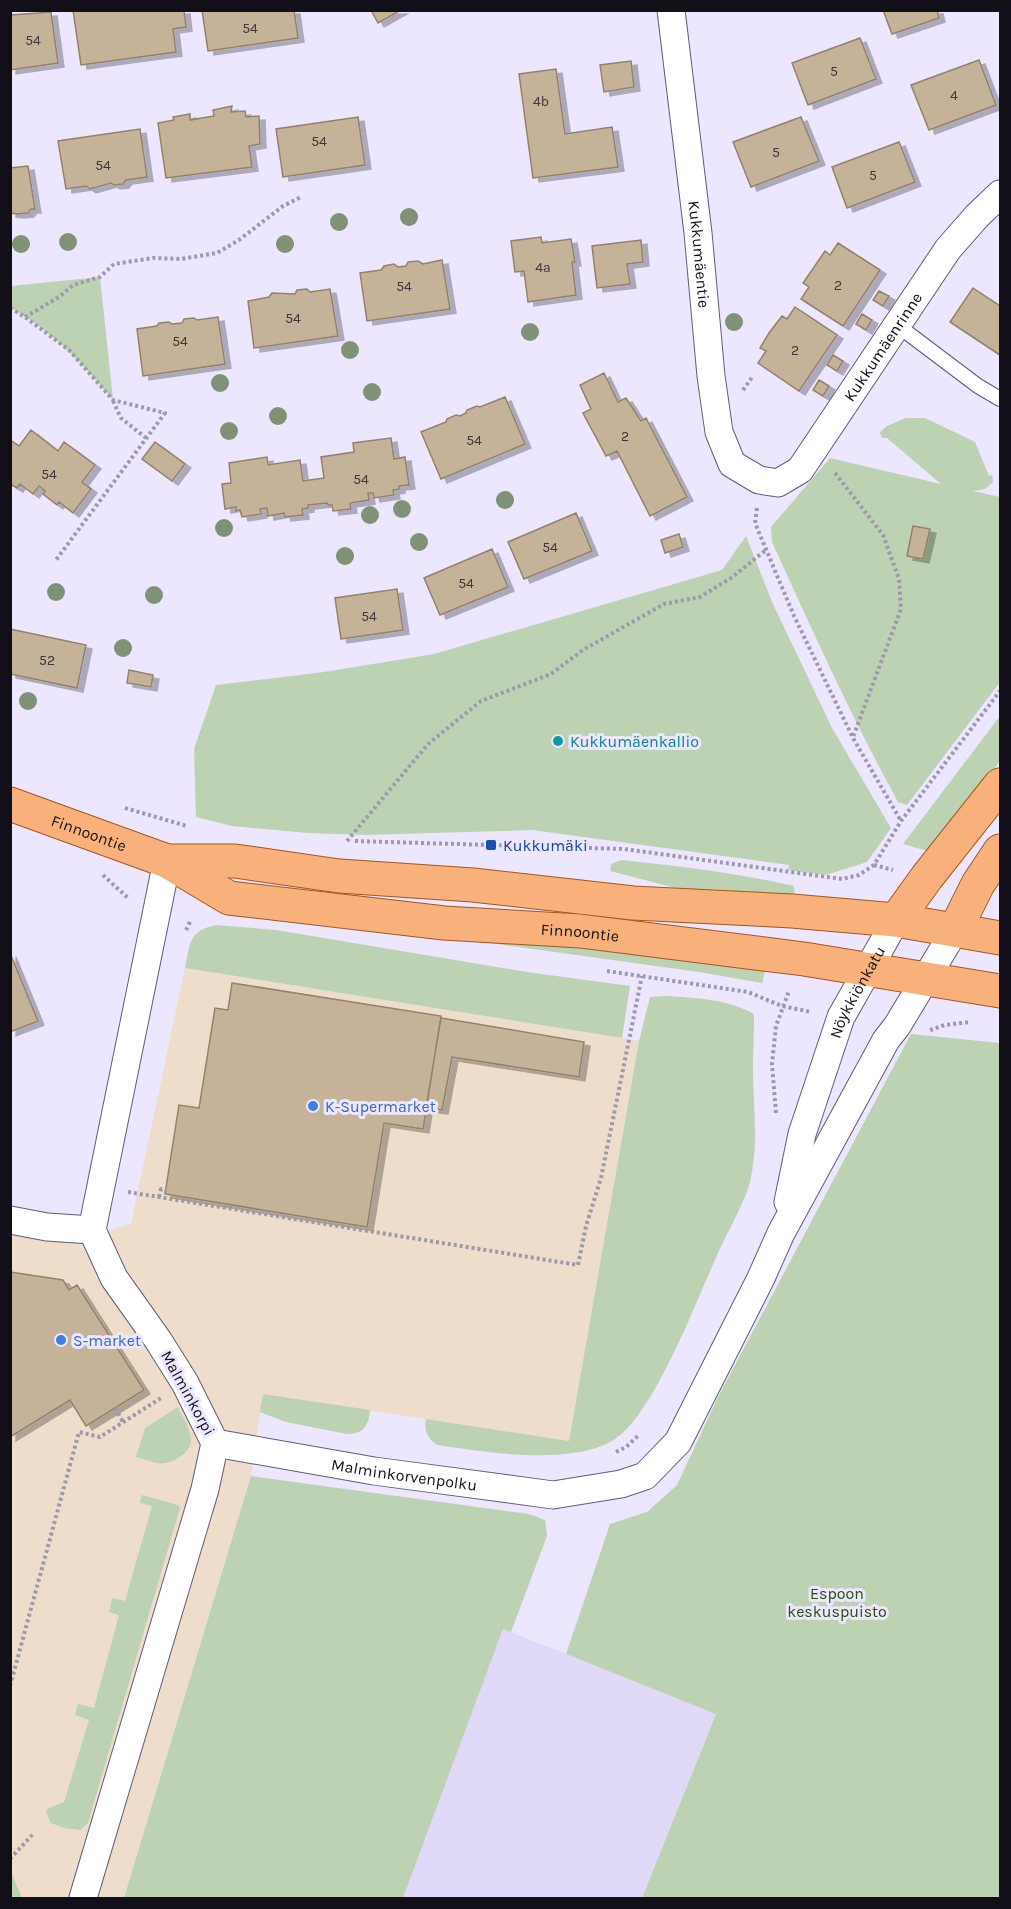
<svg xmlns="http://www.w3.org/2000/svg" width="1011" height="1909" font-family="Karla,sans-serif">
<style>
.commercial{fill:#eeddcb}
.built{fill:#dfd8f6}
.green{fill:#bdd2b2}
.building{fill:#c5b399;stroke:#938269;stroke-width:1.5;filter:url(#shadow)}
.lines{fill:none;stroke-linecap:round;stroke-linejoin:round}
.lane-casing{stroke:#625b75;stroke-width:16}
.street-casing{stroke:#625b75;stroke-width:29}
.primary-casing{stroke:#a4561f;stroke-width:35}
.path{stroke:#9d98ab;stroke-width:4;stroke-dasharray:3 3;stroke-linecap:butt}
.lane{stroke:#fff;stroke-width:14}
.street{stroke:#fff;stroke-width:27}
.primary{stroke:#f8b17a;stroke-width:33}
.tree{fill:#809275}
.culture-dot{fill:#0f9aa8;stroke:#ece6fe;stroke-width:2}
.transit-dot{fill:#1a4fb4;stroke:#ece6fe;stroke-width:2}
.shop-dot{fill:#3f7fe0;stroke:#ece6fe;stroke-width:2}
.labels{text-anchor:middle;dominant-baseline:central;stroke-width:6;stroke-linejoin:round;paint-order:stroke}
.number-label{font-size:14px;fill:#3f3839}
.street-label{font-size:16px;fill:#120f19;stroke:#ece6fe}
.culture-label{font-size:16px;fill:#0d838f;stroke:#ece6fe;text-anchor:start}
.transit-label{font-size:16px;fill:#164399;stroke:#ece6fe;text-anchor:start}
.shop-label{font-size:16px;fill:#366cbe;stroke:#ece6fe;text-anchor:start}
.park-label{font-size:16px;fill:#274e05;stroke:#ece6fe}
</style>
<defs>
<filter id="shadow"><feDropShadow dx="6" dy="4" stdDeviation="0" flood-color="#0004"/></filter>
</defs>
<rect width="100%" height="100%" fill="#ece6fe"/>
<path class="commercial" d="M185,968L639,1041L569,1441L263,1394L251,1476L124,1898H22L11,1871L10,1235L68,1243L131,1224Z"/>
<path class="built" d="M503,1629L716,1713L642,1898H403Z"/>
<path class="green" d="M100,277L113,400C81,362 54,333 11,308V286Z
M906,418H925L975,442L989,476L992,475L993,482L985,489L973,491L1000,497V682L907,805L898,802C852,718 812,630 772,542L771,527L830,458L941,484L887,438H882L880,432L887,426Z
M746,536L772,602L832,728L891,828L867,862L826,875L788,870L789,865L532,830L365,835L308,833L232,826L196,817L194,749L216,685L324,672L434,654L722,570Z
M1000,716V761L931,852L903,844Z
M621,860C679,866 737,873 794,886L795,897L691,892L610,871L611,864Z
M217,925L276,930L527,972L630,986L622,1038L185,968C190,943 189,930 217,925Z
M475,941L556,945L765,971L762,983L699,972Z
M665,996C696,998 728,999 754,1014C754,1033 753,1051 753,1069C753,1107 759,1144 750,1182C745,1202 727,1233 718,1253C697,1299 653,1418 612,1441C568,1466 485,1452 437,1445C427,1437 424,1432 426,1419L569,1441L639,1041L650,997Z
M911,1034L1000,1043V1898H642L716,1714L566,1654L610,1524L647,1512L677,1485L718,1397Z
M263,1394L370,1410C369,1426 363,1434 347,1434L286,1422L260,1412Z
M178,1407C183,1417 190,1428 191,1439C192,1451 176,1462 165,1463C157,1465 144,1459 136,1457L145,1428Z
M251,1476L529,1514L545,1520L547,1536L511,1632L503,1629L403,1898H124Z
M142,1495L178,1505L180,1508L88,1823L80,1830L64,1828L51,1823L46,1813L47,1809L64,1802L89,1720L75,1715L78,1704L94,1708L119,1615L109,1612L112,1598L125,1601L152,1506L140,1503Z
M10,1871H11L22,1898H11Z"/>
<path class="building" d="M73,10H184L186,27L173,29L176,52L81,65Z
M202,10H294L298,38L208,51Z
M371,10H401L378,23Z
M883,10H937L939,18L892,34Z
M51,12L58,63L10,70L11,15Z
M860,38L876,79L808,105L792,63Z
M979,60L996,105L929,130L911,85Z
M631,61L634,87L604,92L600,65Z
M556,69L565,134L612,127L618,167L533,178L519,74Z
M232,106L231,112L245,111L246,117L259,116L260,144L249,146L252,167L166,178L158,123L174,120L173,117L190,114V120L214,116L213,110Z
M358,117L365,165L283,177L276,129Z
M801,117L819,161L751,187L733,142Z
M140,129L147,177L126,180L123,184L114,185L111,183L90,189L86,186L66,189L58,141Z
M899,142L915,182L847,208L832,167Z
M28,166L35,209H31L28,213L18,214L10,213V168Z
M541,237L542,243L571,239L575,262H572L576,295L528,302L524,271L515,272L511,241Z
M641,240L643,262L627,264L630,284L597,288L592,246Z
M838,243L880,270L843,326L801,299L809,287L803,283L825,251L830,255Z
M442,260L450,309L367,321L360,273L381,270L384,266L394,264L398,267L406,266L408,262L418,261L423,264Z
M973,288L1000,306V355L950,322Z
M307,289L310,292L330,289L338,336L254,348L248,301L269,297L272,293L295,294L297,290Z
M879,291L889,296L883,306L873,300Z
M795,307L837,335L799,391L758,363L766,351L760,348L769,333L782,316L787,319Z
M862,314L872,320L866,330L856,324Z
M218,317L225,364L143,376L137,329L157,326L159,323L169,322L172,324L182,323L184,319L194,318L197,320Z
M833,355L843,361L837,371L827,365Z
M604,373L618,402L626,398L641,421L646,418L687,497L650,516L617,451L606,456L583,413L591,409L580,385Z
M819,380L829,386L823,396L813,390Z
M505,397L525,444L441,479L421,432L446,422L447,419L456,415L460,416L466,413L467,410L477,406L480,407Z
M31,430L58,451L64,442L95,465L82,482L91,489L73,513L59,502L57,505L43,494L45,491L39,486L33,494L20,484L17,488L10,484V440L19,446Z
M391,438L394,459L405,457L409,485L399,486V489L393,490L394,495L374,498L373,493H368L369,500L350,503L351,509L333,511L332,505H328L327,503L308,505V508L302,509L303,515L285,517L284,513L268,516L267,508L260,509L261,514L242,517L240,510L236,511V507L225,509L222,484L231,483L229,463L267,457L268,465L300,460L303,481L324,478L321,457L354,452L353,443Z
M155,442L185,464L172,481L142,459Z
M576,513L592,551L524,579L508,542Z
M913,526L930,529L923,559L907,556Z
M679,534L683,547L665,553L661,540Z
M492,549L508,587L440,615L424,578Z
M397,589L403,630L341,639L335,598Z
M10,629L86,645L77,688L10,674Z
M129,670L153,675L151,687L127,683Z
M10,953L38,1021L10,1032Z
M232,983L441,1016L423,1129L384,1123L367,1227L165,1194L179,1105L199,1108L215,1008L228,1010Z
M441,1018L584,1042L579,1077L452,1057L442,1110L426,1108Z
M10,1272L63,1280L69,1290L77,1285L144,1390L86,1426L70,1400L10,1437Z"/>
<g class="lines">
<defs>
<path id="lane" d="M897,325L978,386L1000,399"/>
<g id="street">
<path id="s1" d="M671,10L698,233L711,376L719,432L732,464L759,480L778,483L800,470L948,249L977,216L1000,194"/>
<path id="s2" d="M788,1202L802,1134L841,1017L896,920"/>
<path d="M10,1220L47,1227L92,1230"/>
<path id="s3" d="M215,1443L374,1471L553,1495L621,1484L645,1476L678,1442L761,1278L781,1233L886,1040L897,1026L955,930"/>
<path d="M83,1898L205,1489L215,1443L185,1383L158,1340L114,1278L92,1230L167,861"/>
</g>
<g id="primary">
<path id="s4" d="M10,804L167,861L229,898L444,923L580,931L804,959L1000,991"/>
<path d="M167,861H235L339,876L473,885L633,903L792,911L896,920L1000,938"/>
<path d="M896,920L927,877L1000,785"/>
<path d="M955,930L978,884L1000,851"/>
</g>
</defs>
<use href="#lane" class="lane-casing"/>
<use href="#street" class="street-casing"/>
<use href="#primary" class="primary-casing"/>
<path class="path" d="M10,308L25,317L69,350L113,400L165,413L56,560
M25,317L59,297L73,285L100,277L114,264L153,258L181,259L217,253L239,240L283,206L301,197
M743,390L753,376
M113,401L121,418L146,438
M835,473L883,535L899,579L901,609L853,737
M757,508L755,523L794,616L853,738L901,821
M125,808L187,826
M347,841L428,744L481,701L551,674L583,650L664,604L700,597L731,578L766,550
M355,841L624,849L842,879L859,875L874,865L901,821L1000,691
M874,865L893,870
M103,875L128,898
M186,930L191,920
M607,971L748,992L782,1006L811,1012
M930,1030L945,1025L970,1022
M776,1113L772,1064L776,1026L789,991
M128,1192L578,1265L586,1226L601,1178L642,976
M159,1197L161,1189L166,1190
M115,1408L123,1422
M616,1452L626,1447L639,1435
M10,1686L79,1432L100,1437L161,1398
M10,1859L34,1833"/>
<use href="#lane" class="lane"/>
<use href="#street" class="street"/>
<use href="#primary" class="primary"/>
</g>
<g class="tree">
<circle cx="409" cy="217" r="9"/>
<circle cx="339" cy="222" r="9"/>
<circle cx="68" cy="242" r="9"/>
<circle cx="21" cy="244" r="9"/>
<circle cx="285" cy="244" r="9"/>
<circle cx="734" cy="322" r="9"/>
<circle cx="530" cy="332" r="9"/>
<circle cx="350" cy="350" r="9"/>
<circle cx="220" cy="383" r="9"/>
<circle cx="372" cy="392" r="9"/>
<circle cx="278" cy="416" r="9"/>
<circle cx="229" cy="431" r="9"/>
<circle cx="505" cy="500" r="9"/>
<circle cx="402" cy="509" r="9"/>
<circle cx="370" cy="515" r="9"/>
<circle cx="224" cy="528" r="9"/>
<circle cx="419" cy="542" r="9"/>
<circle cx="345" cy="556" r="9"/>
<circle cx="56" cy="592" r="9"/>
<circle cx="154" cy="595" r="9"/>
<circle cx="123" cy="648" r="9"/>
<circle cx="28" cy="701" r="9"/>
</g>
<circle class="culture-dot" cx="558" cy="741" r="6"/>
<rect class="transit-dot" x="485" y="839" width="12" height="12" rx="3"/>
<g class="shop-dot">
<circle cx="313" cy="1106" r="6"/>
<circle cx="61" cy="1340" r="6"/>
</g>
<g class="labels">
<g class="number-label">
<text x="250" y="28">54</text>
<text x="33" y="40">54</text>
<text x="834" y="71">5</text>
<text x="954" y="95">4</text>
<text x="541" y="101">4b</text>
<text x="319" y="141">54</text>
<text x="776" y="152">5</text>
<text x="103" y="165">54</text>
<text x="873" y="175">5</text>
<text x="543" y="267">4a</text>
<text x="838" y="285">2</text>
<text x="404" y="286">54</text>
<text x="293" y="318">54</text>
<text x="180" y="341">54</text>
<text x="795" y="350">2</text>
<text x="625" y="436">2</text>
<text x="474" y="440">54</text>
<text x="49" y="474">54</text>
<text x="361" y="479">54</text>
<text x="550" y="547">54</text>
<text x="466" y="583">54</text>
<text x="369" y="616">54</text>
<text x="47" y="660">52</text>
</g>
<g class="street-label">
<text stroke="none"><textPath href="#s1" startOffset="246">Kukkumäentie</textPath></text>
<text stroke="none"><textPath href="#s1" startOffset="684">Kukkumäenrinne</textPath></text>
<text stroke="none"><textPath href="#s4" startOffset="84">Finnoontie</textPath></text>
<text stroke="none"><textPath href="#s4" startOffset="592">Finnoontie</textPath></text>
<text stroke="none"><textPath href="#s2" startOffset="222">Nöykkiönkatu</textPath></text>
<text transform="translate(188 1393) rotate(61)">Malminkorpi</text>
<text stroke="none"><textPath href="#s3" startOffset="192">Malminkorvenpolku</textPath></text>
</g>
<g class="culture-label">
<text x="570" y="741">Kukkumäenkallio</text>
</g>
<g class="transit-label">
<text x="503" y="845">Kukkumäki</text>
</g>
<g class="shop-label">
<text x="325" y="1106">K-Supermarket</text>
<text x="73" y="1340">S-market</text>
</g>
<g class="park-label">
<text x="837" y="1593">Espoon<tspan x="837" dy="18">keskuspuisto</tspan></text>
</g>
</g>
<rect width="1011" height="1909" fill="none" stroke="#120f19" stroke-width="24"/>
</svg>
